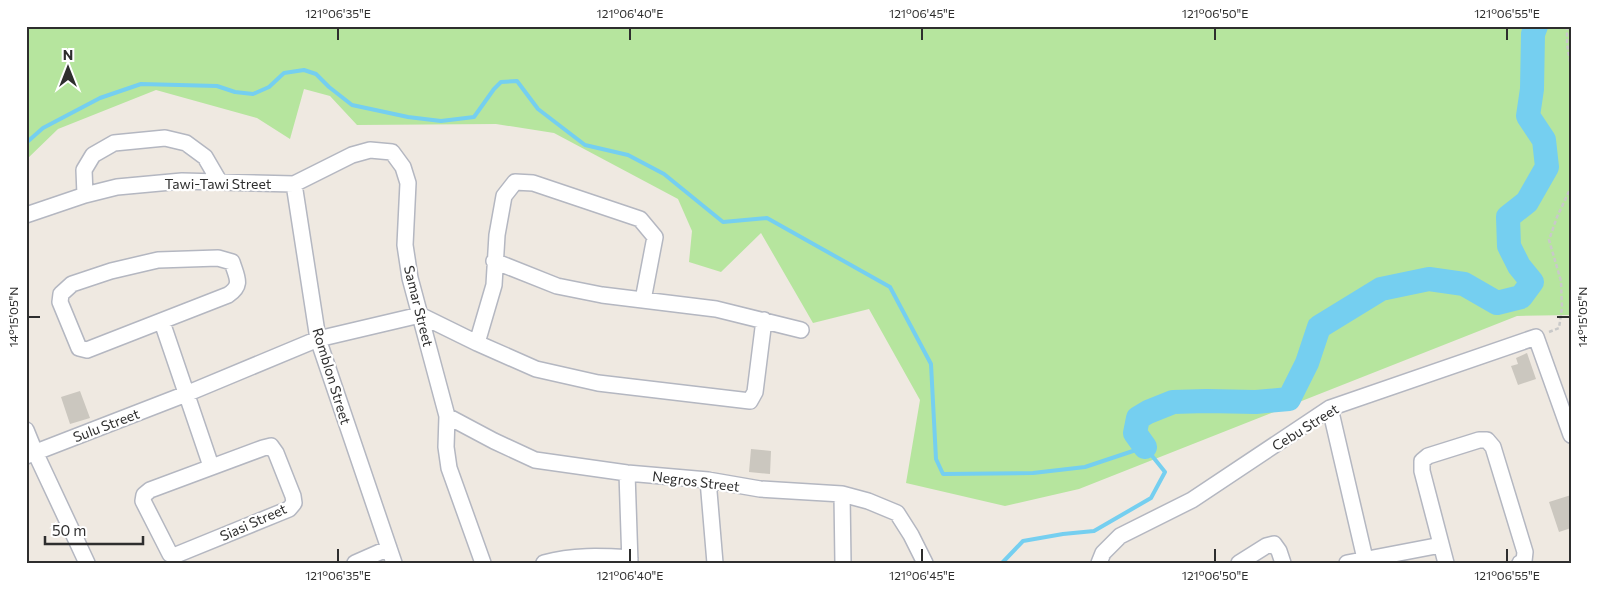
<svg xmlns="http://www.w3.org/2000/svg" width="1597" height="589" font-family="Commissioner,sans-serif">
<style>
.green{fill:#b6e59e}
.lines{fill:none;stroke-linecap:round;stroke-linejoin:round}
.stream{stroke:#75cff0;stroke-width:4}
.river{stroke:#75cff0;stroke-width:24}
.building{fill:#cbc7bf}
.minor-casing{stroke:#b4b7c1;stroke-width:18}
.path{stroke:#c9c9c9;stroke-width:2.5;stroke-dasharray:4 2.5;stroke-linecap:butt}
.minor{stroke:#fff;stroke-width:15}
.ticks{fill:none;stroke:#2e2e2e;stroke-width:2}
.labels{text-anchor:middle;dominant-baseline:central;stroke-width:4.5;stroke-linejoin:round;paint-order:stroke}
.street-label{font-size:14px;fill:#2e2e2e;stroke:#fff}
.neatline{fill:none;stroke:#2e2e2e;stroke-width:2}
.ticks-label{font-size:12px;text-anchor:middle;fill:#2e2e2e}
</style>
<rect width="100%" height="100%" fill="#efe9e1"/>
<path class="green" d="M26,26H1571V315L1517,316L1079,489L1005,506L906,483L920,400L869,309L813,323L761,233L721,272L689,262L692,231L678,199L554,133L496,124L357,125L330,96L304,89L290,139L257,118L156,90L58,129L26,160Z"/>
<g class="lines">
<path class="stream" d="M26,143L43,128L100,98L141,84L217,86L235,92L253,94L269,87L284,73L304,70L316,74L329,87L352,105L408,117L441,121L474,117L494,89L501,82L517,81L538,109L585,145L628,155L664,174L723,222L767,218L890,287L931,364L936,459L943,474L1033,473L1085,467L1145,447L1165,472L1151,498L1094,531L1063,534L1023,541L1002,563"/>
<path class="river" d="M1145,447L1135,433L1138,418L1148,412L1173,402L1206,401L1256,402L1289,399L1307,363L1319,327L1381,289L1429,279L1464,284L1497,303L1521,297L1532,282L1519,266L1509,246L1508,217L1527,202L1547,167L1544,140L1528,116L1532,89L1533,34L1536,26"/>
</g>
<path class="building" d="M1527,353L1536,379L1518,385L1511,366L1518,364L1516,358Z
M80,391L90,418L70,424L61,397Z
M751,449L771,451L770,474L749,472Z
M1571,495V528L1559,532L1549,502Z"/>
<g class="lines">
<defs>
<path id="minor" d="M294,184L318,339L394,563
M85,195L84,170L93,155L114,143L165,138L186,143L205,157L219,181
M26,215L85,195L117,187L182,181L294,184L352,155L370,150L392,152L403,167L408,183L405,245L410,278L447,416L446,447L449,468L483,563
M218,258L232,262C237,278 243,285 228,295L87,350L79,348L60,302L61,294L72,284L111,271L158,260Z
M494,261L557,286L602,295L716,309L801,330
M162,322L211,466
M477,343L494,285L497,235L504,196L515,182L533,183L640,219L655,237L643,300
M1330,408L1366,563
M447,416L494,441L535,460L627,473L708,480L760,489L842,494L868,501L897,513L911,535L925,563
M26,430L35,452L87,563
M271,446L276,453L293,496L294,503L289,509L176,555L170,554L143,501L144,495L150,490L263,448Z
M26,456L186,394L318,339L420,315L477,343L536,369L598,383L750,401L755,392L764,320
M627,473L630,563
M708,480L715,563
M842,494L843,563
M355,563L389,548
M544,563C573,555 600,556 630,558
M1099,563L1103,553L1120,536L1192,500L1330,408L1536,337L1571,435
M1239,563L1266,546L1274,544L1279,551L1283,563
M1347,563L1441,545
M1446,563L1422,471V461L1428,456L1479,440H1487L1493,447L1525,552L1524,561L1520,563"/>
</defs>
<use href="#minor" class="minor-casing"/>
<path class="path" d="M1567,26V44L1571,67
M1549,332L1559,328L1562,308L1561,281L1549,240L1557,217L1571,187"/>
<use href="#minor" class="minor"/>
</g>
<path class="ticks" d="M338,28V40M630,28V40M922,28V40M1215,28V40M1507,28V40M28,317H40M1557,317H1570M338,549V562M630,549V562M922,549V562M1215,549V562M1507,549V562"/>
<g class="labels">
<g class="street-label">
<text x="218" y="183">Tawi-Tawi Street</text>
<text transform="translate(419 306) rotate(76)">Samar Street</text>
<text transform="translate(332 376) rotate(73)">Romblon Street</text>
<text transform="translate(106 425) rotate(-21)">Sulu Street</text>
<text transform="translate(1305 427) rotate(-32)">Cebu Street</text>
<text transform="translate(696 481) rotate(7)">Negros Street</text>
<text transform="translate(253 522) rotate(-24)">Siasi Street</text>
</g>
</g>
<rect width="1597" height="589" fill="none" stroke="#ffffff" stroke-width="55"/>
<g transform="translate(68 68)" stroke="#ffffff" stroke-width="4" paint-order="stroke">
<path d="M0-4L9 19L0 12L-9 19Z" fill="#2e2e2e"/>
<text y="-8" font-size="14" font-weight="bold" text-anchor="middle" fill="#2e2e2e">N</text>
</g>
<path d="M45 536v8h98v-8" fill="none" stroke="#2e2e2e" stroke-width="2.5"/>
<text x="52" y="536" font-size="15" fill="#2e2e2e" stroke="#ffffff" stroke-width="4" paint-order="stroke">50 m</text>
<rect x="28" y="28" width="1542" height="534" class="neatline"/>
<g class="ticks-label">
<text x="338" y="18">121°06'35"E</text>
<text x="630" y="18">121°06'40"E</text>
<text x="922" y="18">121°06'45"E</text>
<text x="1215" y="18">121°06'50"E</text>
<text x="1507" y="18">121°06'55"E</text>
<text transform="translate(14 317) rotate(-90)" y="4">14°15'05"N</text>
<text transform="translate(1583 317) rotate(-90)" y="4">14°15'05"N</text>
<text x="338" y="580">121°06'35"E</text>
<text x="630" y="580">121°06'40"E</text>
<text x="922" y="580">121°06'45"E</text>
<text x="1215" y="580">121°06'50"E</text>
<text x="1507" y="580">121°06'55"E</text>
</g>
</svg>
